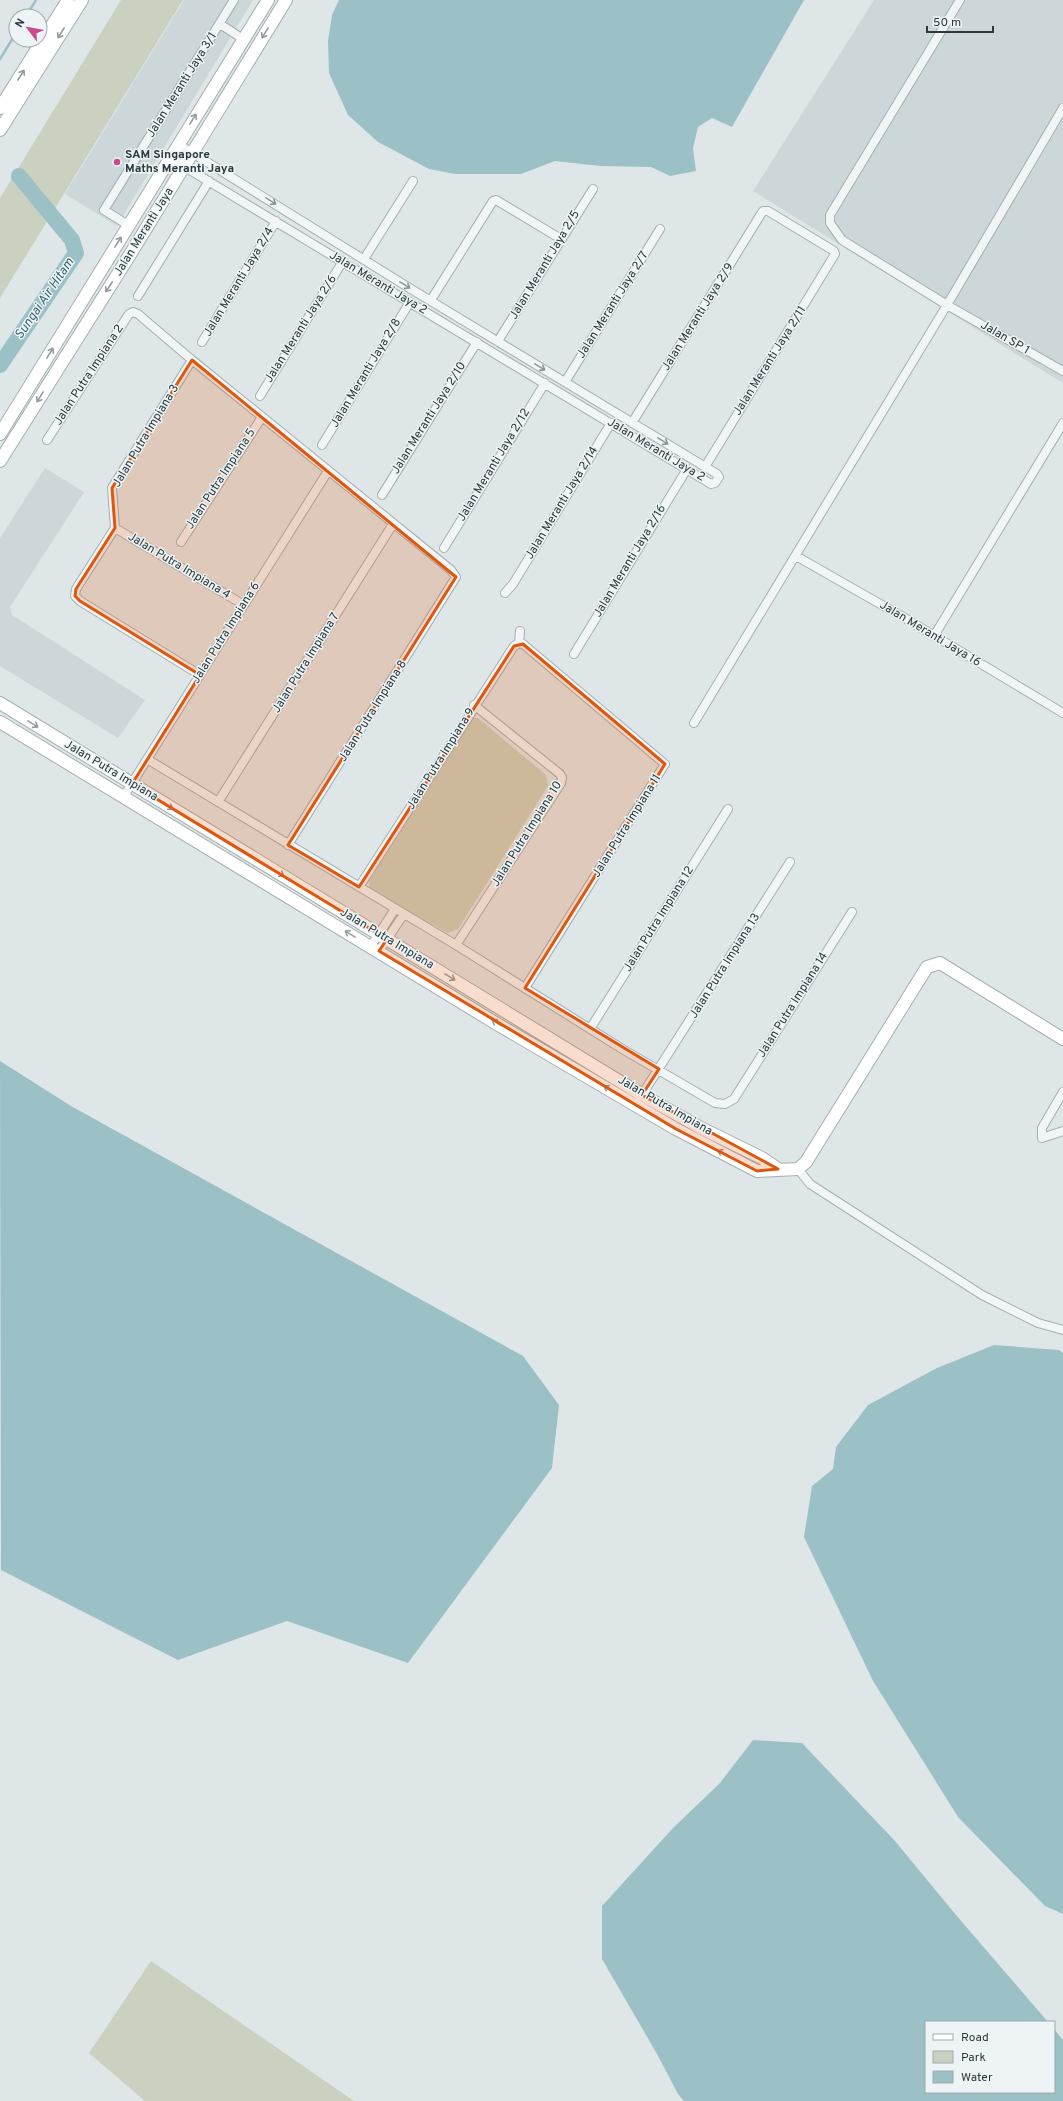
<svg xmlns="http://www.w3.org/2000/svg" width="1063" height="2101" font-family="Overpass,sans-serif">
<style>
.built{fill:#cdd6d9}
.green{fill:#cbd1c0}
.water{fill:#9bc1c6}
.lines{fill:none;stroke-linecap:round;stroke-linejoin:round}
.stream{stroke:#9bc1c6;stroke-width:2.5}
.river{stroke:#9bc1c6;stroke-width:16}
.street-casing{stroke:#a5afb1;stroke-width:10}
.secondary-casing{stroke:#a5afb1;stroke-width:14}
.street{stroke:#f1f5f6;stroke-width:8}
.secondary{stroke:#fff;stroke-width:12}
.oneway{stroke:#949c9e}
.oneway2{stroke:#8d979a}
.marked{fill:#de570e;fill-opacity:0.2;stroke:#de570e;stroke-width:3;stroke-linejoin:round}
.poi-dot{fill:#c7498e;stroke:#eef4f5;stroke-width:1.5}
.labels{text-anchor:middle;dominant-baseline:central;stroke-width:3;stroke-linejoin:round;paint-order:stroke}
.street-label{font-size:12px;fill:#29393e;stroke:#eef4f5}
.poi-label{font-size:12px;font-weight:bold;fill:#29393e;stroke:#eef4f5;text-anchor:start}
.water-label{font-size:13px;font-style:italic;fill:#35666f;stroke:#eef4f5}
</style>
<rect width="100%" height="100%" fill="#dfe6e7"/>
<path class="built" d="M184,0H253L117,226L65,194Z
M874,0H1063V383L753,191Z
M45,468L84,492L10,607L12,615L145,700L118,738L0,666V538Z"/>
<path class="green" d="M121,0H183L0,298V198Z
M472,718H478L546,775L548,786L458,929L448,933L370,890L369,881Z
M151,1961L354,2101H145L89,2053Z"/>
<path class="water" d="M339,0H804L732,127L712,118L698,127L693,148L696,171L670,176L651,167L600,166L555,161L521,174H455L429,169L378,142L348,115L329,73L328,41L332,15Z
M0,1061L71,1106L523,1356L559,1405L552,1468L408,1663L287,1621L178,1660L1,1570Z
M994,1345L1059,1350L1063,1353V1914L1045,1906L958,1817L873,1681L804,1537L812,1486L833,1469L836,1447L868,1405L937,1368Z
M753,1740L802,1743L895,1841L956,1915L1048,2022H926V2092H1054V2029L1063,2040V2101H684L678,2094L657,2054L602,1959V1906L673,1828L720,1783Z"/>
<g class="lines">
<path class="stream" d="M26,16L36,0
M0,59L16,33"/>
<path class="river" d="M0,365L76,253L72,240L19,176"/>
<defs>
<path id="street" d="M960,0L830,215V223L842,240L947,305L1063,371
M220,24L243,39
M170,158L711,484L715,483L719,477L717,474L411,289L178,144
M128,225L104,210L234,0
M364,259L413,181
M138,296L209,181
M431,300L493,201L496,200L561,239
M498,341L593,189
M202,342L276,221
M192,360L112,488L115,528L76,589L75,596L80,601L200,675
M565,382L660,229
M260,396L343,261
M632,423L761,214L763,211H768L834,251L835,254L705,467
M47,440L129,314L133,312L138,314L192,360L451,570L456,577L288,845
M322,445L410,302
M382,495L477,342
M115,528L244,605
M181,542L262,417
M444,548L545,383
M796,556L903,617L1063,713
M505,593L513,584L611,423
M934,636L1063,423
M519,643L523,644L665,764L525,988
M574,654L687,469
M694,723L947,305L1063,108
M147,759L456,945L624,1050L715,1103L725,1104L734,1099L852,912
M124,796L328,471
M218,802L393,524
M359,887L514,646L519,643L520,631
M456,945L561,783L562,778L560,774L474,705
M371,946L395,909
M379,951L404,914
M590,1029L728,809
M1063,1092L1042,1128V1138L1063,1131
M640,1098L790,862
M798,1169L810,1184L982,1295L1038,1323L1063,1330"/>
<path id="secondary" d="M0,108L68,0
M0,130L82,0
M0,434L268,0
M0,461L131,253L286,0
M0,703L642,1095L701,1128L762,1158L778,1169
M0,722L497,1024L676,1129L757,1171L798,1169L806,1162L927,967L940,963L1063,1039"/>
</defs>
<use href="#street" class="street-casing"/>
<use href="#secondary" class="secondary-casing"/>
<use href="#street" class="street"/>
<use href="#secondary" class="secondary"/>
</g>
<defs><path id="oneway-shaft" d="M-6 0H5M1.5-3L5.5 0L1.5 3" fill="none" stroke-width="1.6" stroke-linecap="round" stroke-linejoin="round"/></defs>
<g class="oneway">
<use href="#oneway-shaft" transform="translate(61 33) rotate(122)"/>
<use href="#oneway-shaft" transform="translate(265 33) rotate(122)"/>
<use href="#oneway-shaft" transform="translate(21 75) rotate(-58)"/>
<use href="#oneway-shaft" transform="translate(193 119) rotate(-58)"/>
<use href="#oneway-shaft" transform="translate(118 242) rotate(-58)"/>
<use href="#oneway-shaft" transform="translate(109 287) rotate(123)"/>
<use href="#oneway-shaft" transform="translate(50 353) rotate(-58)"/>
<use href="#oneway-shaft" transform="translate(40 397) rotate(122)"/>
<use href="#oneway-shaft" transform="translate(33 724) rotate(31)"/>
<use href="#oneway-shaft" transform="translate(168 806) rotate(31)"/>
<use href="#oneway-shaft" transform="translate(279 873) rotate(31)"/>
<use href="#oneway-shaft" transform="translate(350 934) rotate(-149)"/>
<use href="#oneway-shaft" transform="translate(450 977) rotate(31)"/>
<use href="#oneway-shaft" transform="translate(497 1023) rotate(-149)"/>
<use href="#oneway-shaft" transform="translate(609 1089) rotate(-149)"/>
<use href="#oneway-shaft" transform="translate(723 1153) rotate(-152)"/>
</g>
<g class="oneway2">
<use href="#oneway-shaft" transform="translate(271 201) rotate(32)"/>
<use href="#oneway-shaft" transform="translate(405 285) rotate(32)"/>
<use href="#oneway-shaft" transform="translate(540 367) rotate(31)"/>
<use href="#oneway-shaft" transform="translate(663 441) rotate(31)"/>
</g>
<path class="marked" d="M192,360L456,577L288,845L359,887L514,646L523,644L665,764L525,988L659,1069L642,1095L778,1169L757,1171L676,1129L379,951L387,939L132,784L200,675L80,601L75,596L76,589L115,528L112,488Z"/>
<circle class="poi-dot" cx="117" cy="162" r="4"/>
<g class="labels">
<g class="street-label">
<text transform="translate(182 85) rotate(-58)">Jalan Meranti Jaya 3/1</text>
<text transform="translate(144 232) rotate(-58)">Jalan Meranti Jaya</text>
<text transform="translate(545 265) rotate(-59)">Jalan Meranti Jaya 2/5</text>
<text transform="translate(239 282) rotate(-59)">Jalan Meranti Jaya 2/4</text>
<text transform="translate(378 283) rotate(31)">Jalan Meranti Jaya 2</text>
<text transform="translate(613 305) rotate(-58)">Jalan Meranti Jaya 2/7</text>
<text transform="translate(698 317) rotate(-58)">Jalan Meranti Jaya 2/9</text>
<text transform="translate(301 329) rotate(-58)">Jalan Meranti Jaya 2/6</text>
<text transform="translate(1005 338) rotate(30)">Jalan SP 1</text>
<text transform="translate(770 361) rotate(-58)">Jalan Meranti Jaya 2/11</text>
<text transform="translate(366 373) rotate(-59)">Jalan Meranti Jaya 2/8</text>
<text transform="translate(89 375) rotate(-57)">Jalan Putra Impiana 2</text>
<text transform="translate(429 418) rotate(-58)">Jalan Meranti Jaya 2/10</text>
<text transform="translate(146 436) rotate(-59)">Jalan Putra Impiana 3</text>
<text transform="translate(656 450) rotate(31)">Jalan Meranti Jaya 2</text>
<text transform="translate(494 465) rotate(-59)">Jalan Meranti Jaya 2/12</text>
<text transform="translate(221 479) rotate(-57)">Jalan Putra Impiana 5</text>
<text transform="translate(562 503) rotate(-59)">Jalan Meranti Jaya 2/14</text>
<text transform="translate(630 561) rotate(-59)">Jalan Meranti Jaya 2/16</text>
<text transform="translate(179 566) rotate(31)">Jalan Putra Impiana 4</text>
<text transform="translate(226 633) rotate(-58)">Jalan Putra Impiana 6</text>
<text transform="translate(930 634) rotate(31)">Jalan Meranti Jaya 16</text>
<text transform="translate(306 663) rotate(-58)">Jalan Putra Impiana 7</text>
<text transform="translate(373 711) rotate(-58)">Jalan Putra Impiana 8</text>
<text transform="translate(441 759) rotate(-58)">Jalan Putra Impiana 9</text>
<text transform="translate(111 771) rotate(31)">Jalan Putra Impiana</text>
<text transform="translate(627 826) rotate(-58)">Jalan Putra Impiana 11</text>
<text transform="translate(527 834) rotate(-58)">Jalan Putra Impiana 10</text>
<text transform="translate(659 919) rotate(-58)">Jalan Putra Impiana 12</text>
<text transform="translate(387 939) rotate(31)">Jalan Putra Impiana</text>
<text transform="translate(725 966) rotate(-58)">Jalan Putra Impiana 13</text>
<text transform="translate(793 1005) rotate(-58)">Jalan Putra Impiana 14</text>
<text transform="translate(665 1106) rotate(30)">Jalan Putra Impiana</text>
</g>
<g class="poi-label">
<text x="125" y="155">SAM Singapore<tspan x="125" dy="14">Maths Meranti Jaya</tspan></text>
</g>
<g class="water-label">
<text transform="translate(45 299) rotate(-56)">Sungai Air Hitam</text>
</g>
</g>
<rect x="925" y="2021" width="130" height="72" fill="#eef4f5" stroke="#9fa9ac"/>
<rect x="933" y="2034" width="20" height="6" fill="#ffffff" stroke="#9fa9ac"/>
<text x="961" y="2041" font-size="12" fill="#29393e">Road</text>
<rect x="933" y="2051" width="20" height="12" fill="#cbd1c0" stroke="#9fa9ac"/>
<text x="961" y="2061" font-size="12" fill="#29393e">Park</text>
<rect x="933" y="2071" width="20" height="12" fill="#9bc1c6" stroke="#9fa9ac"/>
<text x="961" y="2081" font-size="12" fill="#29393e">Water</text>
<g transform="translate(28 28) rotate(302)"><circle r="19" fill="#eef4f5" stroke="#9fa9ac"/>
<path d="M0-3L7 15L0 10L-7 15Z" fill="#c7498e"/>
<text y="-6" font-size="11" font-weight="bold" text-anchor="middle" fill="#29393e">N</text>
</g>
<path d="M927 26v6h66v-6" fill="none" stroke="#29393e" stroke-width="2"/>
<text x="933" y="26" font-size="12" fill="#29393e" stroke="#eef4f5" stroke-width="3" paint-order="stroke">50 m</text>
</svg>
